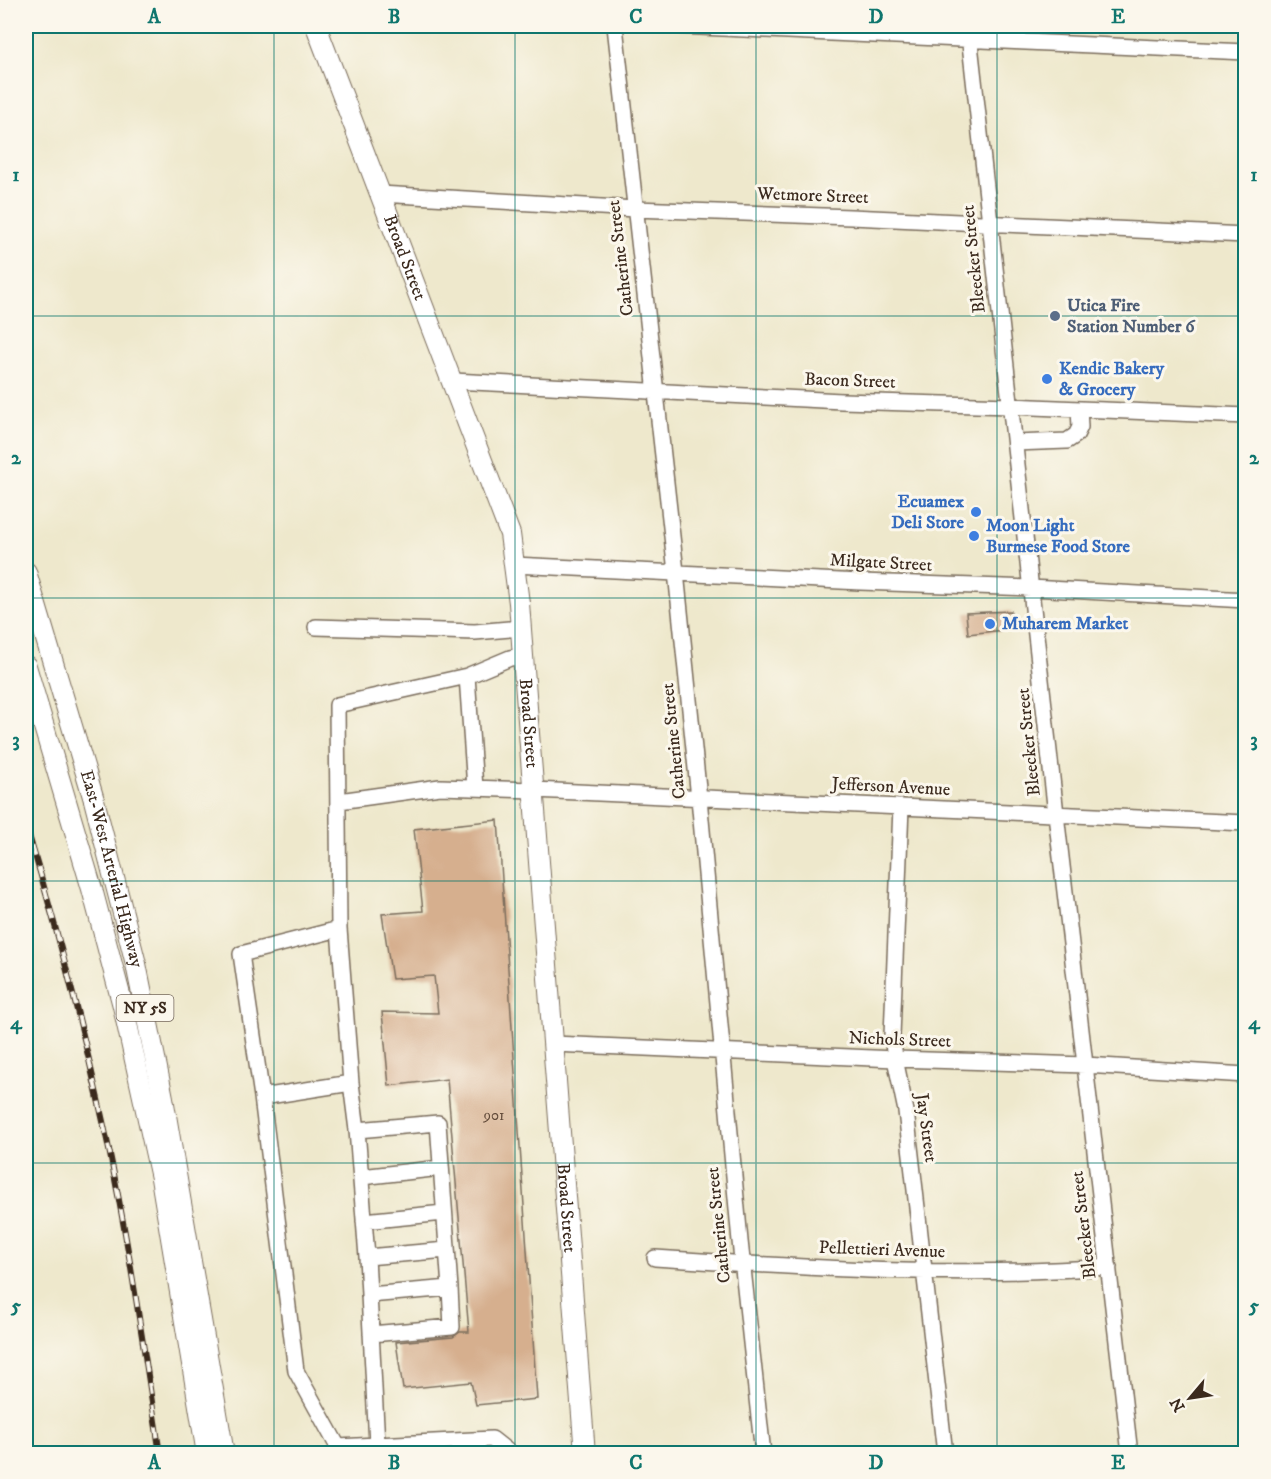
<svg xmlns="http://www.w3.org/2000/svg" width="1271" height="1479" font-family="'IM FELL DW Pica',serif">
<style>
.building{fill:#d6af8e}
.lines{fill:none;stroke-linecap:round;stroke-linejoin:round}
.minor-casing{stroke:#7a6c5b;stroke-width:18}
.major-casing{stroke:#7a6c5b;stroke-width:22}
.minor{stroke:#fff;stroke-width:15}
.major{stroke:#fff;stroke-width:20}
.rail-casing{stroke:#3b2a1e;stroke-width:6}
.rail{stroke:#fbf7ec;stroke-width:4;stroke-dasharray:11;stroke-linecap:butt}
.grid{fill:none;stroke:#0f766e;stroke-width:1.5;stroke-opacity:0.55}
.service-dot{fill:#5c6f8a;stroke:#fbf7ec;stroke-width:2}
.shop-dot{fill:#3f7fe0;stroke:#fbf7ec;stroke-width:2}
.labels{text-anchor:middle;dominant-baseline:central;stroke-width:6;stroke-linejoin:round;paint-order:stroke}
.number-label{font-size:15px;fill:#624b3a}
.shield{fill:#fbf7ec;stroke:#75685c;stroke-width:1.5}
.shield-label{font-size:16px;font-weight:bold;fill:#3b2a1e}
.street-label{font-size:18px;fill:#3b2a1e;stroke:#fbf7ec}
.service-label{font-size:18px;font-weight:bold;fill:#4e5e75;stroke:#fbf7ec;text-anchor:start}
.shop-label{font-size:18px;font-weight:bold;fill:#366cbe;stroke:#fbf7ec;text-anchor:start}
.neatline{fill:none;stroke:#0f766e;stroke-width:2}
.grid-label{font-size:20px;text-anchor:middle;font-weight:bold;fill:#0f766e}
</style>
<rect width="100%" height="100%" fill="#fbf7ec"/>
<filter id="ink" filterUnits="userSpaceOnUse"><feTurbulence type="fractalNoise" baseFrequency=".0167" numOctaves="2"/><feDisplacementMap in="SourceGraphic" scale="12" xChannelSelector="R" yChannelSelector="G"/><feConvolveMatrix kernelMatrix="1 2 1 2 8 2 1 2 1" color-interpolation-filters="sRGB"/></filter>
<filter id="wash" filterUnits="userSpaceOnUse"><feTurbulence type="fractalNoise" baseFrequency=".008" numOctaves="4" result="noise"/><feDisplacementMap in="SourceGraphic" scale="24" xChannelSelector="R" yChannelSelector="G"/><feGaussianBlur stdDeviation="1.35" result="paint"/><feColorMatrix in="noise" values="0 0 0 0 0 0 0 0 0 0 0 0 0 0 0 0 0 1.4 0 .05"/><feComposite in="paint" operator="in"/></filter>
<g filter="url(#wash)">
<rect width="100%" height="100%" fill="#eee8cc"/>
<g id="blocks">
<path class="building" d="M1011,611L1013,629L968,634L966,613Z
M498,820L537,1399L476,1405L471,1382L403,1389L396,1342L453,1337L460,1332H469L447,1079L389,1086L382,1012L438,1013L434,976L392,979L382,914L423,911L414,829Z"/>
</g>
</g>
<g filter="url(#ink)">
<use href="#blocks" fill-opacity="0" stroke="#7a6c5b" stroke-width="1.5"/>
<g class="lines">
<defs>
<path id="minor" d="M615,26L676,572L699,798L740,1241L763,1454
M678,26L1246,52
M968,26L1056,814L1130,1454
M380,194L635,209L851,217L1246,235
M453,381L842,401L1010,406L1246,416
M1015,443L1067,441L1076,435L1080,427L1079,409
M514,565L860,582L1031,588L1246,600
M316,627L475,632L521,628
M475,788L467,676L510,658L523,656
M339,801L440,787L534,790L1246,823
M901,807L892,1036L895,1059L906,1111L945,1454
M339,929L241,954L262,1097L296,1371L338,1447L492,1439L511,1454
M553,1044L895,1059L1085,1065L1246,1075
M262,1097L351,1083
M357,1130L438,1123L450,1288L369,1295
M361,1177L441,1168
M364,1221L444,1213
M367,1257L447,1250
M655,1258C805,1268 958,1278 1109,1267
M371,1334L452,1327L450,1288
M377,1444L367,1257L357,1130L351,1083L339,929L337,705L467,676"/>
<g id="major">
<path id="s1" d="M316,26L510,534L519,603L523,656L585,1454"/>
<path id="s2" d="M26,572L94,800L136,964L163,1098L224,1454"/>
<path d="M26,666L92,889L123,1006L161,1178L207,1454"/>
</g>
</defs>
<use href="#minor" class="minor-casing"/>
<use href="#major" class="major-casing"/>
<use href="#minor" class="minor"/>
<use href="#major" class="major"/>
<defs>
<path id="rail" d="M26,825C54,918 79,1013 100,1108C126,1222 142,1338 160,1454"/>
</defs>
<use href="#rail" class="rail-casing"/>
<use href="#rail" class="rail"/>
</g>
</g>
<path class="grid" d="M274,26V1454M515,26V1454M756,26V1454M997,26V1454M26,316H1246M26,598H1246M26,881H1246M26,1163H1246"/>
<circle class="service-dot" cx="1055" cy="316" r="6"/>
<g class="shop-dot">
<circle cx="1047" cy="379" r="6"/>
<circle cx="976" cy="512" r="6"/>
<circle cx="974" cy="536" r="6"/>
<circle cx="990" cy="624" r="6"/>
</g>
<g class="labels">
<g class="number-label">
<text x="494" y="1115">901</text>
</g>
<rect class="shield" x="116.5" y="995" width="57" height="26" rx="4.5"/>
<g class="shield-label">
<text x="145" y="1008">NY 5S</text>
</g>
<g class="street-label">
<text transform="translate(813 196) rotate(2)">Wetmore Street</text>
<text stroke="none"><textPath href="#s1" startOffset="248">Broad Street</textPath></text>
<text transform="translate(621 258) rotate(-97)">Catherine Street</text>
<text transform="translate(974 259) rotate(-96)">Bleecker Street</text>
<text transform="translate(850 381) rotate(2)">Bacon Street</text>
<text transform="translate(881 563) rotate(3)">Milgate Street</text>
<text stroke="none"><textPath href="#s1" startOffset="734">Broad Street</textPath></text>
<text transform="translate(674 741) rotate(-96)">Catherine Street</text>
<text transform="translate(1029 742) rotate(-96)">Bleecker Street</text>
<text transform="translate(891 787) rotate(3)">Jefferson Avenue</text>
<text stroke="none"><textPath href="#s2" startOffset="309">East-West Arterial Highway</textPath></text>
<text transform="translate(900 1040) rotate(2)">Nichols Street</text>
<text transform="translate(926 1128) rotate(82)">Jay Street</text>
<text stroke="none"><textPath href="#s1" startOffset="1220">Broad Street</textPath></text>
<text transform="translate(719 1225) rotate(-96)">Catherine Street</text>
<text transform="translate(1084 1225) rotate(-97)">Bleecker Street</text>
<text transform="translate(882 1250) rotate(2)">Pellettieri Avenue</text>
</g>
<g class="service-label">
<text x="1067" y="306">Utica Fire<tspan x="1067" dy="21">Station Number 6</tspan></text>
</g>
<g class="shop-label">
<text x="1059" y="369">Kendic Bakery<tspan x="1059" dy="21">&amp; Grocery</tspan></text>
<text x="964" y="502" text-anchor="end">Ecuamex<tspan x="964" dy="21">Deli Store</tspan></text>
<text x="986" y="526">Moon Light<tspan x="986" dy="21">Burmese Food Store</tspan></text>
<text x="1002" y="624">Muharem Market</text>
</g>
</g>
<rect width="1271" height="1479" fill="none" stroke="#fbf7ec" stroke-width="66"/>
<g transform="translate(1190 1398) rotate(241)" stroke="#fbf7ec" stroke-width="4.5" paint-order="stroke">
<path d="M0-4.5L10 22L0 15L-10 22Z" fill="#3b2a1e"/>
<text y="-9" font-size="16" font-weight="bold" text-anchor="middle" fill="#3b2a1e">N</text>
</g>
<rect x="33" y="33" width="1205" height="1413" class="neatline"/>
<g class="grid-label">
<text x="154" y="23">A</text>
<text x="394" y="23">B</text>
<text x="636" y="23">C</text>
<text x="876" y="23">D</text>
<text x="1118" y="23">E</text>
<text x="16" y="181">1</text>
<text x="1254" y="181">1</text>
<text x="16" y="464">2</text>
<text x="1254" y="464">2</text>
<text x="16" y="746">3</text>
<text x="1254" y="746">3</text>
<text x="16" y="1029">4</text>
<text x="1254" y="1029">4</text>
<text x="16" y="1312">5</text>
<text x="1254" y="1312">5</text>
<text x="154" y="1469">A</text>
<text x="394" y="1469">B</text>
<text x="636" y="1469">C</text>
<text x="876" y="1469">D</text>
<text x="1118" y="1469">E</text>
</g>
</svg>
